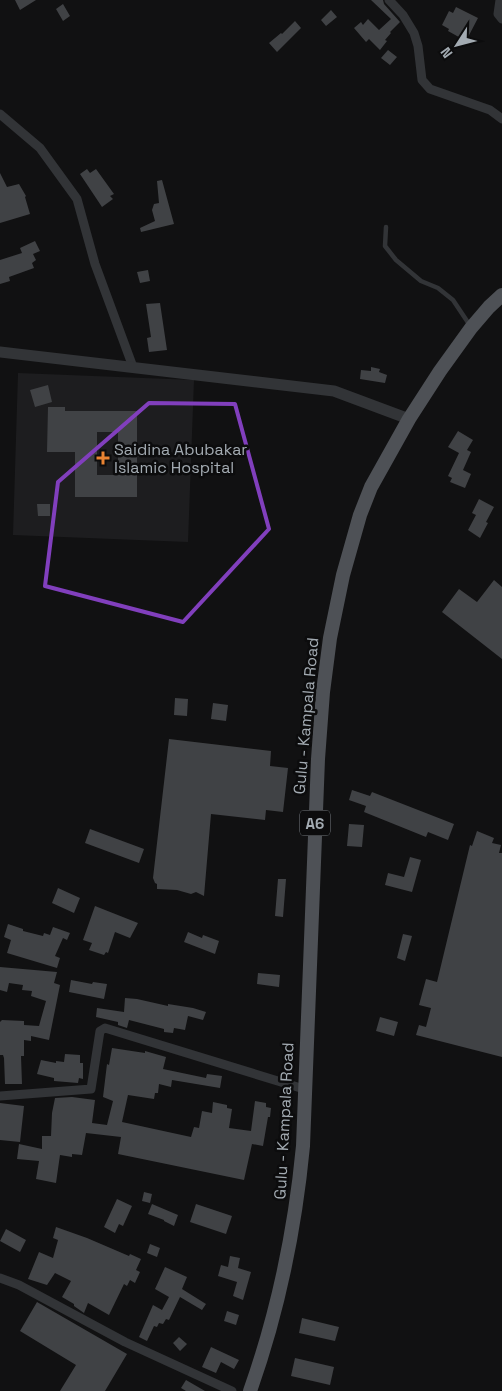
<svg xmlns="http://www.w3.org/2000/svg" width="502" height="1391" font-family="'Space Grotesk',sans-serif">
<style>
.built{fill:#1d1d1f}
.building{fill:#404245;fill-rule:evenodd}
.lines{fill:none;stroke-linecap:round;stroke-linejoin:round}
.service{stroke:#323437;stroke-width:4.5}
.minor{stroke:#323437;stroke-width:9}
.tertiary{stroke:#323437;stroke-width:11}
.primary{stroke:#4e5156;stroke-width:14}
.marked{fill:none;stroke:#813fbd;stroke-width:4;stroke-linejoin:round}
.poi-dot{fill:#e98332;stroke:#0c0c0d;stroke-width:2}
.labels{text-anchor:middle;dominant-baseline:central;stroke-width:5;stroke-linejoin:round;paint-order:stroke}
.shield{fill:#0c0c0d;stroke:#767b80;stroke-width:1}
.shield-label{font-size:15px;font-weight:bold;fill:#a3abb2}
.poi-label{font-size:16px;fill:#a3abb2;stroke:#0c0c0d;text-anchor:start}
.street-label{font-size:16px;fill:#a3abb2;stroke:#0c0c0d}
</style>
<rect width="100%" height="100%" fill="#111112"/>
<path class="built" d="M18,373L194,380L188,542L13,535Z"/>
<path class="building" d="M15,0H36L20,10Z
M371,0H383L384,4L400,22L390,32L391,33L385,40L387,41L380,50L369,39L366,42L354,28L361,22L363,25L368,19L379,30L391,19Z
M63,4L70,16L63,21L56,9Z
M456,7L478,18L466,41L448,31L449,29L442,25L449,11L453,13Z
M331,10L337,17L326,26L321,20Z
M295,21L301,28L277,52L269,43L281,33L282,34Z
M388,50L397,57L390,65L381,58Z
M87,169L90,173L96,169L114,194L110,196L113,199L102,207L80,174Z
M0,173L7,187L19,184L26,196L25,197L30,214L0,223Z
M162,180L174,224L141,232L140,228L155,221L152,210L154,204L159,203L157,181Z
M35,241L40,251L33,254L36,260L32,263L34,268L9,277L10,281L0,284V260L22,253L20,248Z
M148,270L150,281L140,283L137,272Z
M160,303L167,350L149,352L147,338L151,337L146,304Z
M371,367L380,369L379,372L387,375L385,383L360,379L361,370L371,371Z
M48,385L52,402L35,407L30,390Z
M48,407H65V411H137V448H144V457H137V497H75V452H47ZM97,432H118V475H97Z
M458,431L473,440L467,450L471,452L463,470L471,474L465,488L450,482L452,478L448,476L459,453L448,447Z
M479,499L494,507L486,522L488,523L480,538L468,530L476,515L472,513Z
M37,504H50V516H38Z
M494,580L502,587V659L442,612L459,589L477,602Z
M175,698L188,699L187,716L174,715Z
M213,703L228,705L226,721L211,719Z
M169,739L271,751L270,766L288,768L283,812L266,810L265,820L211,814L204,896L196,892L191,894L177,890L157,889V884L155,883L153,878Z
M352,790L370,796L372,792L454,824L448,840L428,832L426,837L364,812L366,806L349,800Z
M349,824L364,825L362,847L347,846Z
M90,829L144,849L139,863L85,843Z
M477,831L494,838L492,843L501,845L499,853H502V1057L416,1035L419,1025L426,1027L431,1008L419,1005L426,979L437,982L470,845L472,846Z
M410,857L421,860L412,892L385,885L388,873L404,877Z
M278,879H286L283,917L275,916Z
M58,888L80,898L74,913L52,903Z
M95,906L138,923L130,938L115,932L108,953L106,952L104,955L89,950L92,943L83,940Z
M8,924L23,929V931L43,936L44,933L50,935L53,927L70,933L67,940L63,938L55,956L60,958L57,968L7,953L11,940L4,937Z
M188,932L202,938L203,935L219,941L215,954L184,942Z
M403,934L412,936L405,961L397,958Z
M0,967L57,972L54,983L60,985L49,1040L31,1036V1041L24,1040V1056H21L22,1084H5L4,1058L3,1055H0V1022L2,1020L24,1021V1025L39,1026L46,1001L31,996L32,991L22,990L23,985L9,983L7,992L0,990Z
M258,973L280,975L279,987L257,984Z
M71,980L92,984L93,982L107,984L104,999L69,992Z
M125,998L137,999L168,1006V1004L193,1008L206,1012L203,1020L188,1016L185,1030L174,1028L173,1033L164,1032V1029L129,1020L127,1028L118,1025V1022L96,1017L97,1008L124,1012Z
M380,1017L398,1022L394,1036L376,1031Z
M112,1048L145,1053V1051L166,1057L163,1069L206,1078L207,1074L222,1076L220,1088L172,1080L171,1087L159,1084L158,1093H155L154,1099L128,1095L122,1122L191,1137L194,1127L199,1128L202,1111L212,1113L213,1102L227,1105V1108L232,1109L229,1128L251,1131L255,1101L266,1103V1107L271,1108L270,1117H268L263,1146L252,1144L244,1180L118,1154L121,1137L86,1133L82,1155L72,1154V1157L60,1155L56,1183L36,1179L39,1161L17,1159L19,1144L42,1149V1136H51L52,1113L55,1098L72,1097L95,1100L92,1123L107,1125L113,1101L103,1097L107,1064L109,1065Z
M65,1054L80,1055V1063H83V1079L79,1078L78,1083L54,1081V1078L37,1074L41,1060L56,1063V1061L64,1062Z
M0,1103L24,1106L20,1142L0,1140Z
M144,1192L152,1194L150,1203L142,1201Z
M117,1199L132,1206L123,1226L119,1224L115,1233L104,1227Z
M152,1204L178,1215L174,1226L164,1221V1220L148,1214Z
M196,1204L232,1216L226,1234L190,1222Z
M56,1227L87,1238L129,1256L130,1254L141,1259L136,1270L140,1272L135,1283L130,1280L127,1286L124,1284L109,1315L88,1303L84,1313L74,1306V1304L62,1297L71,1281L55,1273L47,1285L28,1279L39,1252L53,1258L58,1240L53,1238Z
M6,1229L26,1240L20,1252L0,1241Z
M150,1244L160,1248L157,1257L147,1253Z
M230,1256L240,1258L238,1268L251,1272L243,1300L233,1296L237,1282L218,1276L221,1265L228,1267Z
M165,1267L187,1277L182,1289L206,1304L202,1310L180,1297L169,1320L166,1319L163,1324L159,1323L157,1327L154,1326L147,1341L139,1337L153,1305L162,1310L169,1297L155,1289Z
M37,1302L127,1354L105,1391H60L76,1365L20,1331Z
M227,1311L239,1315L236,1325L224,1321Z
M302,1318L339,1327L335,1341L299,1333Z
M179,1337L187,1344L180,1351L173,1343Z
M211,1347L239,1360L234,1369L221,1362L216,1373L202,1367Z
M295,1358L334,1367L330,1385L291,1376Z
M186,1380L205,1391H186L181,1388Z"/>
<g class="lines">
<path class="service" d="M386,227L385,246L396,260L421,281L438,288L453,300L471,327"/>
<path class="minor" d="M389,0L403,15L414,33L418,46L422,80L430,89L490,110L502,119
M500,0L498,14L502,19
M0,114L40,148L77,199L95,264L133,367
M0,1096L91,1089L100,1031L105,1028L304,1089
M0,1278L19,1285L125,1342L232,1391"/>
<path class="tertiary" d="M0,352L334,391L409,419"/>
<path class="primary" d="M250,1391C278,1312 295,1230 303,1146L318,759L323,692L330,638L343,575L360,515L371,487L409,419L440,371L471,328L489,307L502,295"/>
</g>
<path class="marked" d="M149,403L235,404L269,529L183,622L45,586L58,482Z"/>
<path class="poi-dot" d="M100.5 450.5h5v5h5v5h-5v5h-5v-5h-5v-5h5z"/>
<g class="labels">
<rect class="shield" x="300" y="810.5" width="30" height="25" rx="4"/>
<g class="shield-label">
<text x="315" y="823">A6</text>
</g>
<g class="poi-label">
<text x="114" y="449">Saidina Abubakar<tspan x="114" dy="18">Islamic Hospital</tspan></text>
</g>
<g class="street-label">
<text transform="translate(306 716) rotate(-85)">Gulu - Kampala Road</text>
<text transform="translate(284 1121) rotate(-87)">Gulu - Kampala Road</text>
</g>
</g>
<g transform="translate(457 45) rotate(234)" stroke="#0c0c0d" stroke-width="4" paint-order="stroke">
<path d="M0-4L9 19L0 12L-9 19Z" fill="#a3abb2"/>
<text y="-8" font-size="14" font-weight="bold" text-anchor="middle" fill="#a3abb2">N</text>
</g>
</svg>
